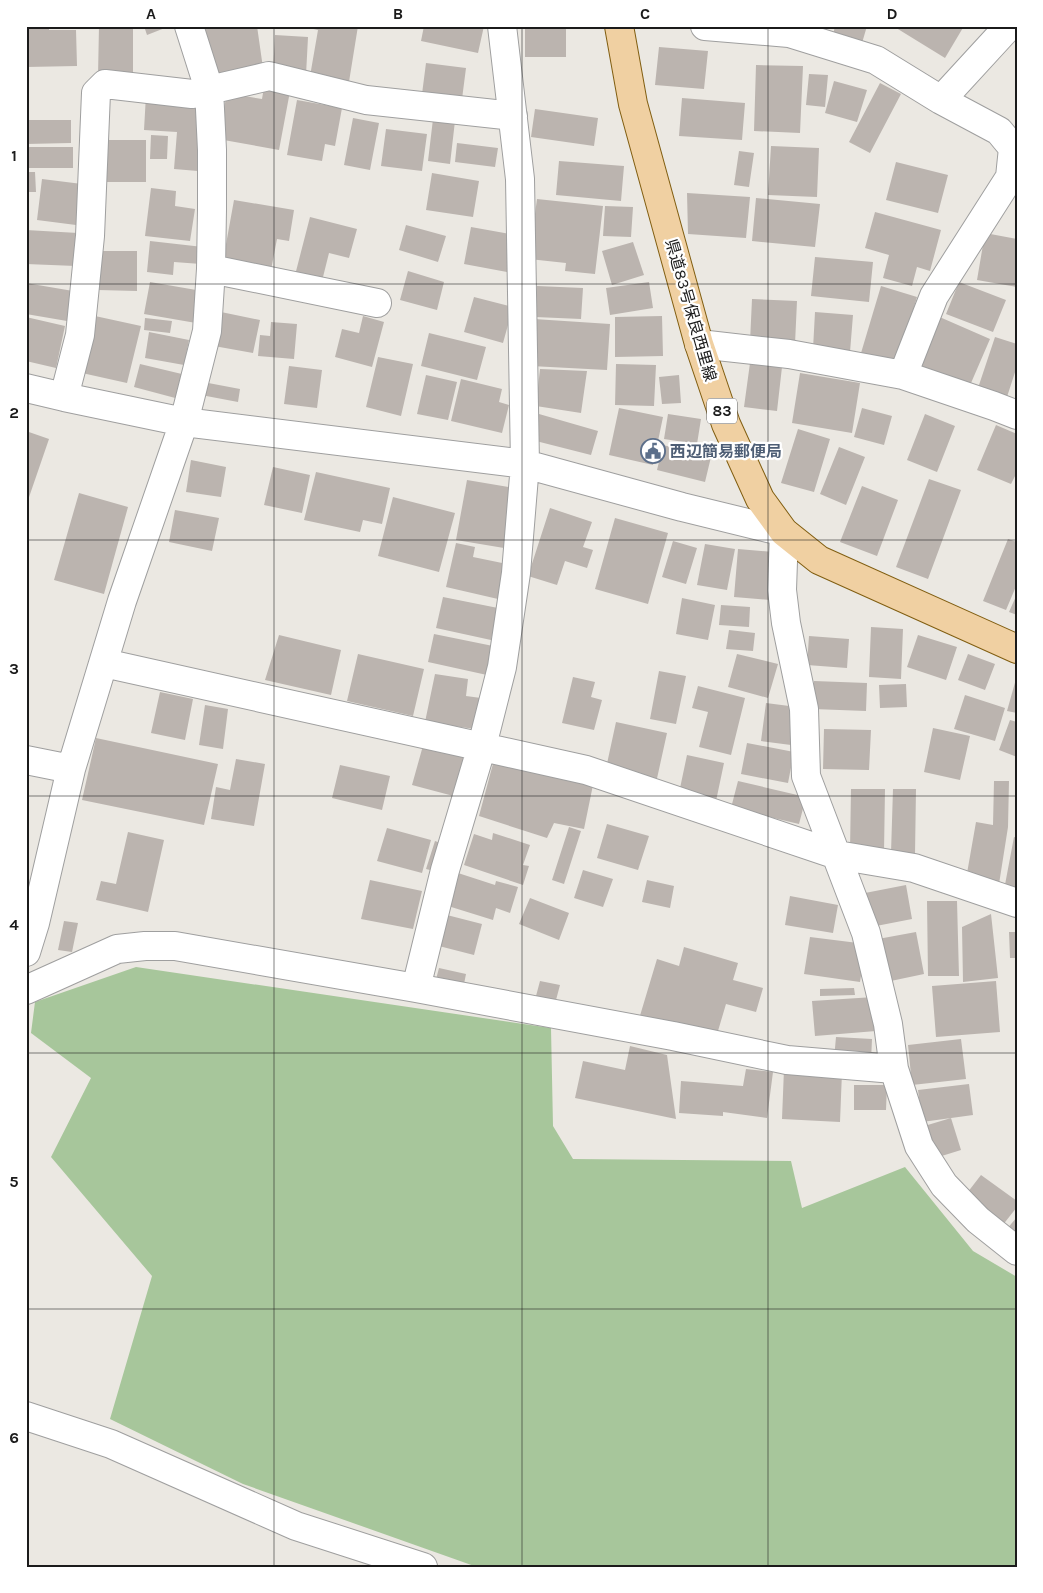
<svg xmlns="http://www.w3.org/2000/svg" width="1043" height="1593" font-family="Karla,'Noto Sans JP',sans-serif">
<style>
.forest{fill:#a7c69b}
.building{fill:#bbb4af}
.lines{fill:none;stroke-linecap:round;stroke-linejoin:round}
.minor-casing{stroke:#9f9f9f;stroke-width:30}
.major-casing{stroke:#815e11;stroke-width:30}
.minor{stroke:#fff;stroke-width:28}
.major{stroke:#f0d0a2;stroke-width:28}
.grid{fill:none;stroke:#1b1b1b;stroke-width:1;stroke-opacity:0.55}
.labels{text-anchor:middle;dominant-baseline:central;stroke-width:4.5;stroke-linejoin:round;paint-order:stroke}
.shield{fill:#fff;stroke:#5f5f5f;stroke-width:1}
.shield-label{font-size:15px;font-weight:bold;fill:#1b1b1b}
.street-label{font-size:16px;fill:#1b1b1b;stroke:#fff}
.service-label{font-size:16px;font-weight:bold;fill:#4e5e75;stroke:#fff;text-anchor:start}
.neatline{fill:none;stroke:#1b1b1b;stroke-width:2}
.grid-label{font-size:16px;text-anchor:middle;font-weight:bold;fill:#1b1b1b}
</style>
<rect width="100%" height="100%" fill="#ebe8e2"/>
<path class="forest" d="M136,967L551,1028L553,1126L573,1159L791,1161L802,1208L905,1167L973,1251L1017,1277V1567H477L243,1484L110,1419L152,1276L51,1157L91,1078L31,1033L35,1002Z"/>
<path class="building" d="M26,26H49V30H76L77,66L26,67Z
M99,26H133V76H98Z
M144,26H170L147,35Z
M202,26H257L264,75L211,83Z
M310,26H358L348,88L309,82L318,30L309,28Z
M424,26H484L478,53L421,41Z
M525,26H566V57H525Z
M835,26H867L862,43L833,35Z
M893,26H964L945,58Z
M275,35L308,37L306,75L273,73Z
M659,47L708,51L704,89L655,85Z
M426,63L466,68L462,99L422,94Z
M756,65L803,66L800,133L754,131Z
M809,74L828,75L825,107L806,105Z
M265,81L291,86L279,150L218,139L227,93L262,99Z
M834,81L867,90L857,122L825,113Z
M880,83L901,94L870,153L849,142Z
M146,95L203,99L198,171L174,169L177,132L144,130Z
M682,98L745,103L742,140L679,136Z
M297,100L342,108L335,146L325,144L322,161L287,155Z
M535,109L598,118L594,146L531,137Z
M353,118L379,123L370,170L344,165Z
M433,119L455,121L450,164L428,161Z
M26,120H71V143L26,144Z
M386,129L427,134L422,171L381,166Z
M151,135L168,136L167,159H150Z
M106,140H146V182H106Z
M457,143L498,148L495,167L455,162Z
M771,146L819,148L817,197L768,195Z
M26,147H73V168H26Z
M739,151L754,153L749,187L734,185Z
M559,161L624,166L621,201L556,195Z
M896,162L948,175L938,213L886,200Z
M26,172H35L36,192H26Z
M432,173L479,181L473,217L426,210Z
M42,179L82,184L76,225L37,220Z
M151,188L176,191L175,206L195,209L190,241L145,236Z
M687,193L750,197L746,238L688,234Z
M756,198L820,204L815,247L752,241Z
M537,199L603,206L595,274L565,271L566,263L529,259Z
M234,200L294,210L289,241L277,239L271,270L223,261Z
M605,206L633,207L631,237L603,236Z
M875,212L941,230L930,271L917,267L912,286L883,278L889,255L865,248Z
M310,217L357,229L349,258L329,253L321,285L294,279Z
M406,225L446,236L438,262L399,250Z
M471,227L515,235L507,272L464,264Z
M26,230L78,233L76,266L26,264Z
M985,233L1017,239V287L977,280Z
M150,241L203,247L201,264L174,262L173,275L147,272Z
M633,242L644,275L612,285L602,251Z
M98,251H137V291L98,290Z
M815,257L873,262L869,302L811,296Z
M408,271L444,282L437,310L400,300Z
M150,282L202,291L196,323L144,314Z
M649,282L653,308L610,315L606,288Z
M959,282L1006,300L993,332L946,314Z
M26,283L73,291L67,321L26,314Z
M537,286L583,288L581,319L535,317Z
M881,286L917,297L898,363L861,353Z
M474,297L513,307L503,343L464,332Z
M752,299L797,301L795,344L750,342Z
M221,312L260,320L253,353L214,346Z
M815,312L853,315L850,352L813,349Z
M935,315L990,339L968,390L913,365Z
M95,316L141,326L127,383L82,373Z
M363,316L384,322L372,367L335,357L342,329L359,333Z
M662,316L663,356L615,357V317Z
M26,317L65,326L56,368L26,361Z
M145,318L172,321L170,333L144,330Z
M534,319L610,324L607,370L531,366Z
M271,322L297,324L294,359L258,356L260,335L270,336Z
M149,332L189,340L184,365L145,358Z
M429,333L486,347L477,380L421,366Z
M995,337L1017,344V366L1006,400L977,391Z
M378,357L413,364L401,416L366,407Z
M750,363L782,367L777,411L744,407Z
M140,364L186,375L179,399L134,387Z
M616,364L656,365L654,406L615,405Z
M289,366L322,370L317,408L284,404Z
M540,369L587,371L581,413L536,406Z
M800,373L860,383L852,433L792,423Z
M426,375L457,382L448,420L417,414Z
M679,375L681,403L662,404L659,377Z
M461,379L502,389L499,402L509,405L502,433L451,421Z
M203,382L240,389L238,402L201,395Z
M619,408L663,417L653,465L609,455Z
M862,408L892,416L884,445L854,437Z
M539,414L598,431L591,455L532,440Z
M668,414L701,419L697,444L664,439Z
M925,414L955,426L937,472L907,460Z
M996,425L1017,434V472L1011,484L977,470Z
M798,429L830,439L814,492L781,483Z
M26,431L49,439L27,503H26Z
M663,445L711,457L705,482L657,470Z
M839,447L865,457L846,505L820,494Z
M191,460L226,467L221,497L186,492Z
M273,467L310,475L302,513L264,505Z
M316,472L390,488L382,524L363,520L360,532L304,520Z
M929,479L961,490L928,579L896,567Z
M467,480L515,488L504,548L456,540Z
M862,486L898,500L877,556L840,542Z
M79,493L128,507L104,594L54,580Z
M393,497L455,513L439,572L378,556Z
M550,508L592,522L583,547L593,550L587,568L565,561L557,585L528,576Z
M175,510L219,518L212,551L169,542Z
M615,518L668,533L648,604L595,589Z
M1008,539L1017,542V584L1006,610L983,601Z
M673,541L697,548L686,584L662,577Z
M456,543L475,547L473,557L507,564L498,599L446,587Z
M705,544L735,549L727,590L697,585Z
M738,549L774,552L770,600L734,597Z
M1017,594V615L1009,612Z
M443,597L498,608L491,640L436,628Z
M682,598L715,605L708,640L676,634Z
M721,605L750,607L749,627L719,625Z
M871,627L903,629L901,679L869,677Z
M729,630L755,633L753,651L726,649Z
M434,634L493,646L487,675L428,662Z
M279,635L341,650L331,695L265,680Z
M918,635L957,647L946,680L907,667Z
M809,636L849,639L847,668L807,665Z
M358,654L424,669L413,716L347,701Z
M737,654L778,664L768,698L728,687Z
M968,654L995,664L985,690L958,680Z
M659,671L686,676L676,724L650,719Z
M435,674L468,679L466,696L481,698L475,729L425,722Z
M573,677L595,682L591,697L602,700L594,730L562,723Z
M1016,679H1017V713L1007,711Z
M814,681L867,683L866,711L813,709Z
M906,684L907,707L880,708L879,685Z
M698,686L745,698L731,755L699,747L708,712L692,708Z
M160,692L193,699L185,740L151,733Z
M965,695L1005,708L995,741L954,729Z
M766,703L797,707L791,745L761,741Z
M205,705L228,709L223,749L199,745Z
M1010,720L1017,722V757L999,750Z
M616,722L667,733L656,783L605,773Z
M933,728L970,736L960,780L924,772Z
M824,729L871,730L869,770L823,769Z
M96,738L218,764L204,825L82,800Z
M424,742L472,755L461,798L412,785Z
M747,743L794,752L788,783L741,774Z
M687,755L724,763L716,801L679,793Z
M236,759L265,764L254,826L211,819L216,787L230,790Z
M494,760L594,780L584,829L554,823L547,838L479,816Z
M340,765L390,776L382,810L332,798Z
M738,781L806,797L799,824L731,808Z
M994,781H1009L1008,827L999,884L966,879L976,822L993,825Z
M851,789H885L884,852L850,851Z
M893,789H916L915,854L891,853Z
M607,824L649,836L638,870L597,858Z
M569,827L581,831L564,884L552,880Z
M387,828L431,840L422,873L377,861Z
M128,832L164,840L148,912L96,900L101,881L116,884Z
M493,833L530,845L523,865L529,866L523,885L464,865L474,834L492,840Z
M1014,837L1017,838V892L1004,890Z
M435,841L446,845L438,872L426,869Z
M583,870L613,879L603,907L574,898Z
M458,873L495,885L496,881L518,887L510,913L496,908L493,920L448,906Z
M370,880L422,891L413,929L361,919Z
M647,880L674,886L670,908L642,902Z
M906,885L912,919L871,927L865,893Z
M790,896L838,905L833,933L785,925Z
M530,898L569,913L559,940L519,924Z
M927,901H957L959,976H928Z
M443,914L482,924L474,955L435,945Z
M991,914L998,978L963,982L962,927Z
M64,921L78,923L72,952L58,950Z
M916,932L924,974L886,982L878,939Z
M1009,932H1017V958H1010Z
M810,937L866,944L860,982L804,974Z
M684,947L738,963L733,980L763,988L756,1012L726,1004L715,1041L639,1019L657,959L679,966Z
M439,968L466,974L463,989L435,983Z
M540,981L560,985L556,1000L536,996Z
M996,981L1000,1032L936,1037L932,986Z
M854,988L855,995L820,996V989Z
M874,997L876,1031L815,1036L812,1001Z
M836,1037L872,1039L871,1061L834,1059Z
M961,1039L966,1079L912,1085L908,1045Z
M630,1046L667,1055L676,1119L575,1098L583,1061L625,1070Z
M746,1069L773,1072L767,1118L723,1112V1116L679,1113L681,1081L743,1086Z
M784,1069L842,1072L840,1122L782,1119Z
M969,1084L973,1115L922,1122L918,1090Z
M854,1085H887L886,1110H854Z
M951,1118L961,1150L932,1159L921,1127Z
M981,1175L1017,1201V1207L1002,1226L964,1197Z
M1017,1217V1236L1006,1230Z"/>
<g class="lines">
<defs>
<path id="minor" d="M705,26L789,33L876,60L941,100L999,131L1013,148L1010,177L934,296L903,375
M941,100L1009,26
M211,269L377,303
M699,344L789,354L903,375L994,406L1017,415
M26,388L64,397L184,422L525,464L682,507L784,532L782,590L786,623L804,709L806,776L866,933L888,1024L894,1069L919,1146L944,1185L978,1220L1017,1251
M64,397L80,335L90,236L96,93L105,84L192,94L269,76L366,100L513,116
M104,663L586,770L837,855L914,868L1017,903
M26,760L71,769
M26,952L35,923L71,769L122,601L184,422L207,331L211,269L212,209V150L209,89L189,26
M416,988L445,870L482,746L502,667L516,573L525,464L520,179L502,26
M26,990L117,949L145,946H175L416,988L673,1036L787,1060L894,1069
M26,1416L111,1444L296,1526L423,1567"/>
<path id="major" d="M619,26L633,104L699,344L726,424L760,499L784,532L819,560L1017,649"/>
</defs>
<use href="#minor" class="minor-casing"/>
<use href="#major" class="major-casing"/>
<use href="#minor" class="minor"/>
<use href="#major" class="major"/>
</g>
<path class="grid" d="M274,26V1567M522,26V1567M768,26V1567M26,284H1017M26,540H1017M26,796H1017M26,1053H1017M26,1309H1017"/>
<defs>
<symbol id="civic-ring" viewBox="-11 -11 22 22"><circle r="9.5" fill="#fff" stroke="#5c6f8a" stroke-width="1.5"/><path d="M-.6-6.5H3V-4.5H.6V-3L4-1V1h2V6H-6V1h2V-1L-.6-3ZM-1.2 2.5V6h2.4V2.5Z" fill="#5c6f8a"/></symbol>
</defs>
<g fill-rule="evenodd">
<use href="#civic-ring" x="639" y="437" width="28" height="28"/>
</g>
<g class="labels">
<rect class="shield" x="707" y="398.5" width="30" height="25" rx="4"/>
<g class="shield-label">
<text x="722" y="411">83</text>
</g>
<g class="street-label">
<text transform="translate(691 310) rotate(74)">県道83号保良西里線</text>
</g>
<g class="service-label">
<text x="670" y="451">西辺簡易郵便局</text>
</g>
</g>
<rect width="1043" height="1593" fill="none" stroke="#ffffff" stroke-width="55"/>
<rect x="28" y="28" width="988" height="1538" class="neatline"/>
<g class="grid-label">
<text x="151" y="19">A</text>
<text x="398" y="19">B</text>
<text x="645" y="19">C</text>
<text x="892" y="19">D</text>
<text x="14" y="161">1</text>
<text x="14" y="418">2</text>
<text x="14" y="674">3</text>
<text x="14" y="930">4</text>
<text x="14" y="1187">5</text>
<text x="14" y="1443">6</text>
</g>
</svg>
